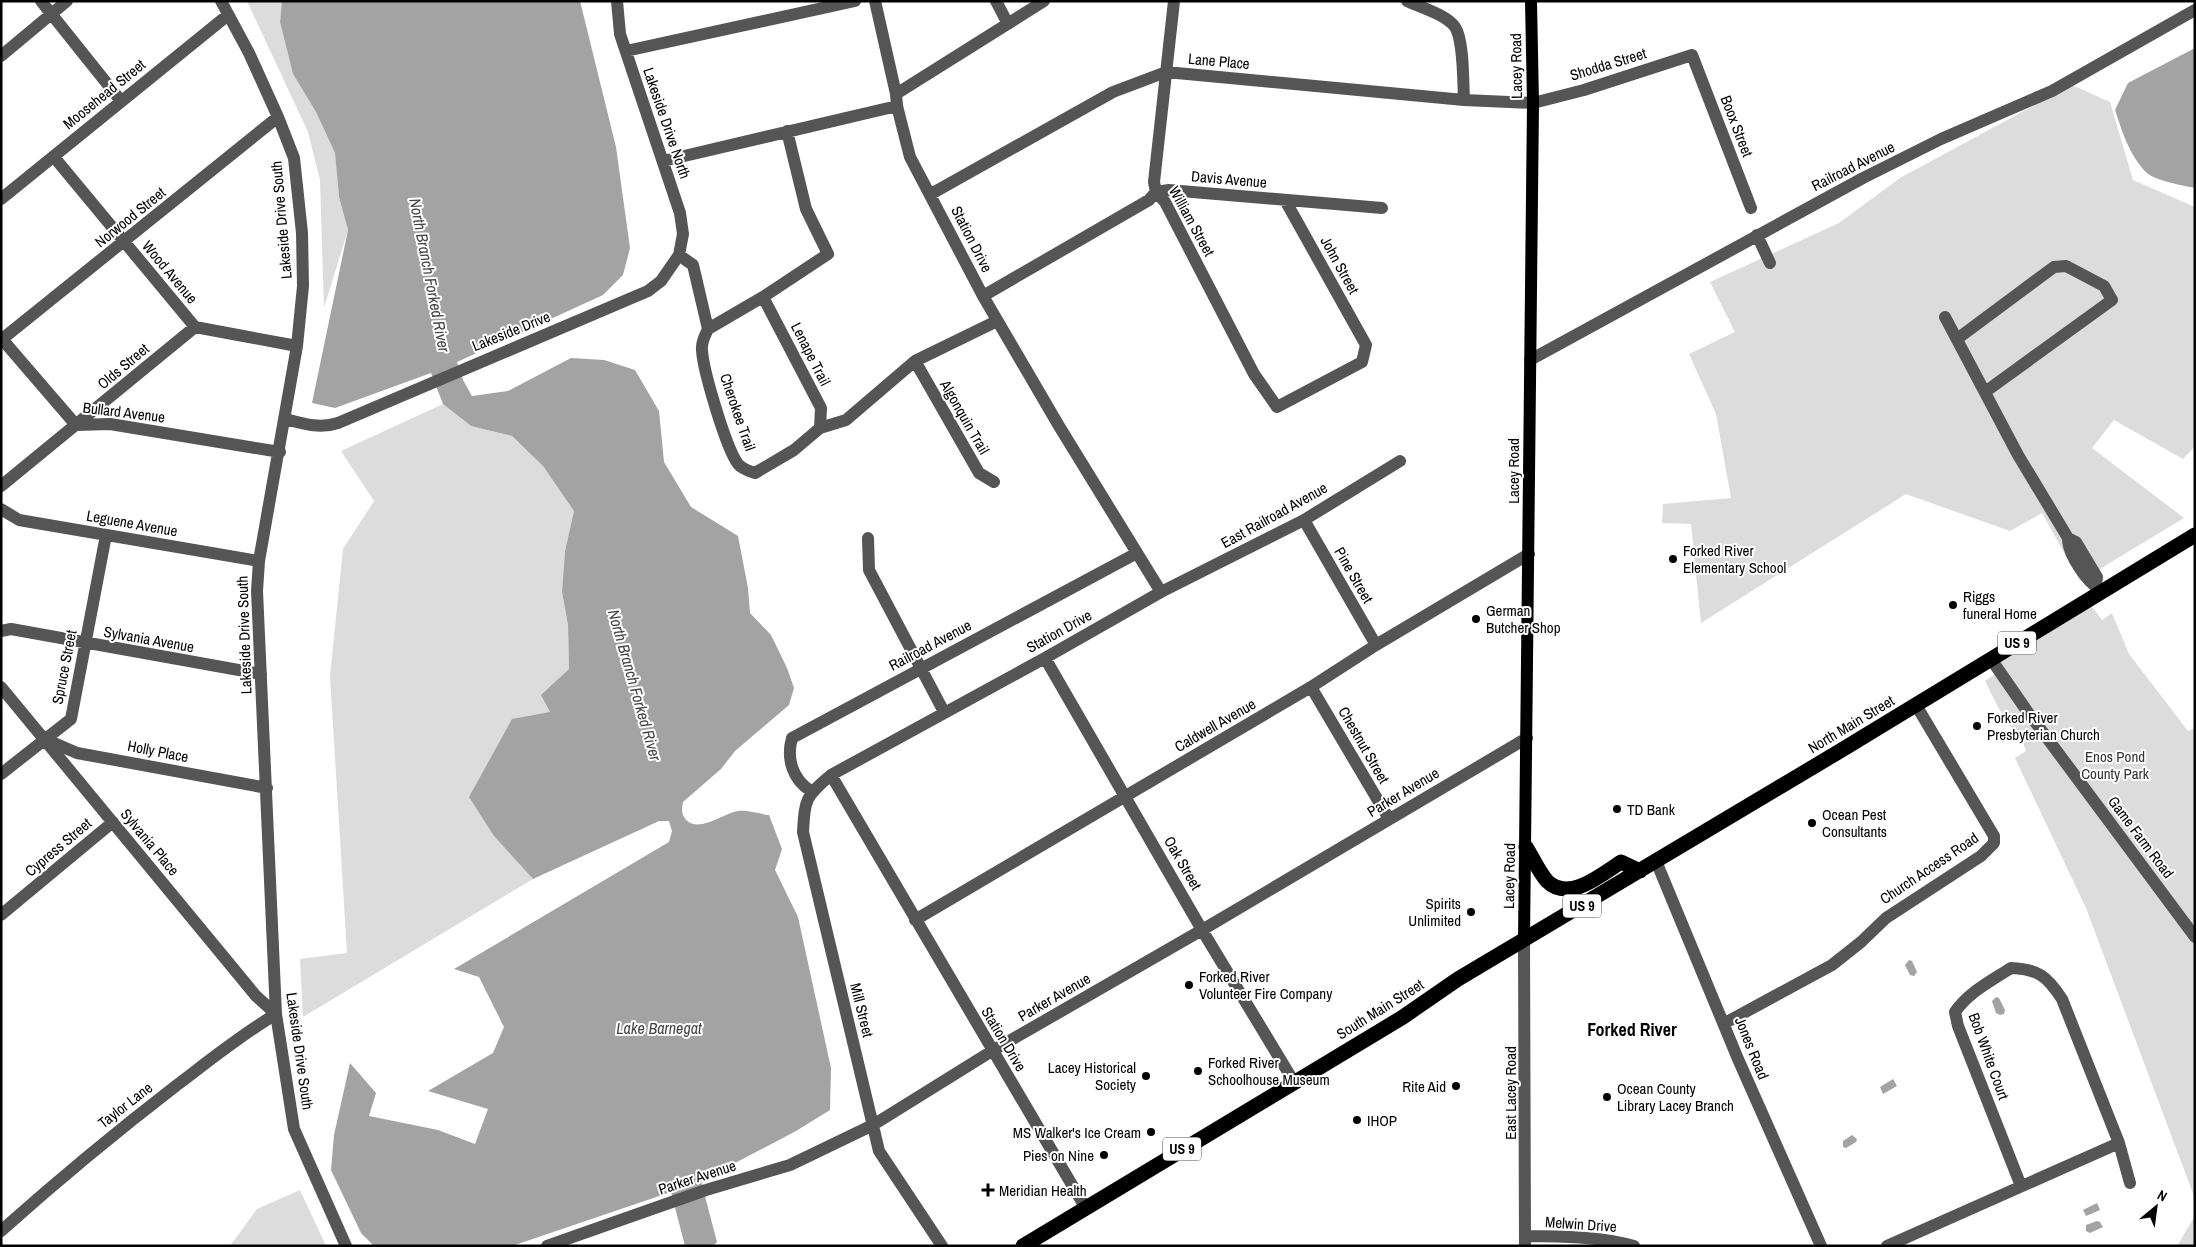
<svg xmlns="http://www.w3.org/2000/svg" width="2196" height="1247" font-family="'Archivo Narrow',sans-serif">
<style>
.green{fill:#dcdcdc}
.water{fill:#a3a3a3}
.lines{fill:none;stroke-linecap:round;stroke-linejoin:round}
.minor{stroke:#555;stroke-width:12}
.major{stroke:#000;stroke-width:12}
.highway{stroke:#000;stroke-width:15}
.poi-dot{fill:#000;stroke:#fff;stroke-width:2}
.labels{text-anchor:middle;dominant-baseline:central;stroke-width:4;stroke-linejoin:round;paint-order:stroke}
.shield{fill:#fff;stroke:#4c4c4c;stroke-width:1}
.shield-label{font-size:14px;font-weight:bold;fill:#000}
.street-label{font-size:15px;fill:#000;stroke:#fff}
.poi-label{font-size:15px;fill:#000;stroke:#fff;text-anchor:start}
.park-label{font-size:15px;fill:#333;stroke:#fff}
.water-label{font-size:16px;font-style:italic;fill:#444;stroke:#fff}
.quarter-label{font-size:18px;font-weight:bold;fill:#000;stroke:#fff}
</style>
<rect width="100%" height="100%" fill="#fff"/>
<path class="green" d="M247,1H282L280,22L293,74L316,112L335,153L339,197L348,230L324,308L320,180L308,132Z
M2072,85L2110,102L2133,180L2195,207V446L2183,459L2114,420L2092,448L2184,518L2080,581L2042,513L2010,531L1906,494L1701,623L1691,524L1662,523L1663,504L1731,498L1716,414L1689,354L1735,332L1710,282L1839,223L1900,178Z
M443,404L471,426L512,436L543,466L574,511L565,551L562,592L568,625L569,669L542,695L550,712L494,836L533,879L303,1017L300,959L347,953L330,676L343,549L374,501L341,451Z
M2087,600L2102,620L2112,613L2129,654L2188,731L2195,728V1199L2086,908L2015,758L2026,751L2022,740L2010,726L1998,707L1985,681L1997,673L1991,659Z
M300,1190L326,1246H230L257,1209Z
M2195,1216V1246H2177Z"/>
<path class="water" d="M282,1H580L616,147L630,248L623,275L603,295L457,362L463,380L472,396L508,391L571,358L604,360L635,370L659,411L664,462L691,507L738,536L748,588L750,613L771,635L787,668L794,688L789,705L735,751L721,769L683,802C682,808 681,811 684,817C696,836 723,813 738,811C747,810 760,814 769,815L782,849L775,870L798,917L831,1068L830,1110L796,1131L701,1181L717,1242L713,1246H685L671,1192L512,1246H374L361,1233L331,1170L334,1135L350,1063L376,1093L369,1116L438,1130L475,1144L488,1109L428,1091L493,1053L504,1027L479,977L454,969L669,842L672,831L669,821H659L533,879L494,836L469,797L512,719L550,712L541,695L569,669L568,625L562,592L565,551L574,511L543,466L512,436L471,426L443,404L431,373L335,408L312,403L348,230L339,197L335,153L316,112L293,74L280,22Z
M2195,48V188C2184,186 2154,180 2147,173C2130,157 2122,131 2115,110L2128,83Z
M1909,960L1912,961L1917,972L1914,976L1910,975L1905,965Z
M1996,997L1999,998L2005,1010L2004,1014L2000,1015L1996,1013L1992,1001Z
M1893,1079L1897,1086L1883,1094L1880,1087Z
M1852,1135L1857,1139L1856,1142L1846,1148L1843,1147V1141Z
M2097,1203L2100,1210L2086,1216L2083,1210Z
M2097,1221L2100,1222L2103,1227L2090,1233L2086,1231V1225Z"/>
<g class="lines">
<path class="minor" d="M41,1L121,101
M221,1L249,53L278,117L294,158L302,233L303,286L297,346L259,561L257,591L276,1014L294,1129L346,1246
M875,1L896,94L897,106L910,157L983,296L1059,426L1161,592
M996,1L1008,24
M1174,1L1154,182L1156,192L1165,202L1254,374L1277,407L1362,362L1366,345L1285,200
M1407,1C1420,7 1447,15 1455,27C1464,40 1463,83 1464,100
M626,51L855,1
M1,56L67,1
M896,94L1044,1
M54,157L195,327L297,346
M663,161L897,106
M931,194L1113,92L1166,72L1464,100L1533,103L1584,90L1692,55L1751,208
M1,199L228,15
M1757,235L1770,263
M679,255L693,265L708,329C705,336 701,342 702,350C703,370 726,448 738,464C742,469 749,471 755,473L794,450L820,428L846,420L915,361L997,321
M983,296L1149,200L1156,192L1169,190L1382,208
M763,297L821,408L820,428
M1945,317L2018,455L2068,538
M708,329L763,297L828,254L806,209L787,131
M1,338L76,425L110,424L280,452
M1957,339L2054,267L2066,266L2104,286L2112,300L1985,392
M1,340L278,117
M1530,360L1863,178L1941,139L2052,91L2195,10
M915,361L979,473L994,482
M286,419C304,424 320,429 338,423L648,291L661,281L679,255L683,234L680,213L620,34L617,1
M1,486L195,327
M1,509L19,520L259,561
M1304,520L1376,645
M868,538L869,570L944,712
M2096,584L2097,577L2076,542L2068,538C2068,551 2079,568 2087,578C2091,584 2097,586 2101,592
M1,631L11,629L261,674
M1045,658L1202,930L1294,1082
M1991,659L2027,711L2195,937
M1,687L256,996L276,1014C241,1035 210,1060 177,1085C116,1132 58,1180 1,1231
M1311,687L1389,819
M47,740L77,753L267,788
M1,774L71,719L106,535
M831,775L1085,1207
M811,791C793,780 786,759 792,738L1137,553
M1656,861L1738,1059L1821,1246
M1,915L113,822
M915,920L1311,687L1376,645L1529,554
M1524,941L1525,1246
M1725,1023L1832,965L1861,942L1886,918L1981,856L1994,843V836L1916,705
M2119,1143L2130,1183
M1526,1236C1562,1237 1598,1236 1634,1246
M547,1246L706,1190L790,1165L873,1125L992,1051L1202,930L1527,738
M942,1246L879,1151L803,832C805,799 805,797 831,775L1045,658L1161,592L1304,520L1400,461
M1887,1246L2119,1143L2062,999C2047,976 2038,969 2011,968C1991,981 1969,992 1955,1012L1958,1026L2021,1186"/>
<path class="major" d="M1524,941L1533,103L1531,1"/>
<path class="highway" d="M1526,847C1533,858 1539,872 1547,881C1569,903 1602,874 1621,862L1640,871
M1023,1246L1403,1017L1458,979L1840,751L2195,535"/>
</g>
<g class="poi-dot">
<circle cx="1673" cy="559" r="5"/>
<circle cx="1953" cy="605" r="5"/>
<circle cx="1476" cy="619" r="5"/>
<circle cx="1977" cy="726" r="5"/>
<circle cx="1617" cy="809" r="5"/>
<circle cx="1812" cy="823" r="5"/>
<circle cx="1471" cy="912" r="5"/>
<circle cx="1189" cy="985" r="5"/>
<circle cx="1198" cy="1071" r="5"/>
<circle cx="1146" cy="1076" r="5"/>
<circle cx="1456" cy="1086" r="5"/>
<circle cx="1607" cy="1097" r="5"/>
<circle cx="1357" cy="1120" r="5"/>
<circle cx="1151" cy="1132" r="5"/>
<circle cx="1104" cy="1155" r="5"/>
<path d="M985.5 1182.5h5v5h5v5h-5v5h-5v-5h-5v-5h5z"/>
</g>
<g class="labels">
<g class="shield">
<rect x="1998" y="631.5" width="38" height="23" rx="4"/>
<rect x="1563" y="894.5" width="38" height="23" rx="4"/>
<rect x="1163" y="1137.5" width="38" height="23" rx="4"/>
</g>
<g class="shield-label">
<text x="2017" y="643">US 9</text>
<text x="1582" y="906">US 9</text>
<text x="1182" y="1149">US 9</text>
</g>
<g class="street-label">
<text transform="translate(1219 61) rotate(5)">Lane Place</text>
<text transform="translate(1608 64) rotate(-17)">Shodda Street</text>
<text transform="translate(1516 66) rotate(-91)">Lacey Road</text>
<text transform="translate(104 94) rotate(-39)">Moosehead Street</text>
<text transform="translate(667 123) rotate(71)">Lakeside Drive North</text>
<text transform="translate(1737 126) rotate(69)">Boox Street</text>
<text transform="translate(1853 166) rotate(-27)">Railroad Avenue</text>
<text transform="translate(1229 179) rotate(5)">Davis Avenue</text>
<text transform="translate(130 217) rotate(-39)">Norwood Street</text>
<text transform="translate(281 220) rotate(-95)">Lakeside Drive South</text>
<text transform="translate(1192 221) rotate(61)">William Street</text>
<text transform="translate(972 239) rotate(63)">Station Drive</text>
<text transform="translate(1340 265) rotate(61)">John Street</text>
<text transform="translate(170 272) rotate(50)">Wood Avenue</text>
<text transform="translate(511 331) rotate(-22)">Lakeside Drive</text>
<text transform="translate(811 354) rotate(63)">Lenape Trail</text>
<text transform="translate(123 366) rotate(-40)">Olds Street</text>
<text transform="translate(124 412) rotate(7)">Bullard Avenue</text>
<text transform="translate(738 412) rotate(71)">Cherokee Trail</text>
<text transform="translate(965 417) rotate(60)">Algonquin Trail</text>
<text transform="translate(1513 471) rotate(-90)">Lacey Road</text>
<text transform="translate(1274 515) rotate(-29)">East Railroad Avenue</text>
<text transform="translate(132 523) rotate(10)">Leguene Avenue</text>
<text transform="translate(1354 575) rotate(60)">Pine Street</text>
<text transform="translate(1059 631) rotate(-29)">Station Drive</text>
<text transform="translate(244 635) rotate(-92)">Lakeside Drive South</text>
<text transform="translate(149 639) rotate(10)">Sylvania Avenue</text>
<text transform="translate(930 645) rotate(-28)">Railroad Avenue</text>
<text transform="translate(64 667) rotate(-79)">Spruce Street</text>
<text transform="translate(1851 724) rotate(-31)">North Main Street</text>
<text transform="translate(1215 725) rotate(-30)">Caldwell Avenue</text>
<text transform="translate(1364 745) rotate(60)">Chestnut Street</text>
<text transform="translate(158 751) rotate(11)">Holly Place</text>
<text transform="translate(1403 792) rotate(-31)">Parker Avenue</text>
<text transform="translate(2141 837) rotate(53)">Game Farm Road</text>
<text transform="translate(150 842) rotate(50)">Sylvania Place</text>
<text transform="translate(58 847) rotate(-40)">Cypress Street</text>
<text transform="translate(1183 863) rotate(60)">Oak Street</text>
<text transform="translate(1929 868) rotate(-34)">Church Access Road</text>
<text transform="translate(1509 876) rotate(-89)">Lacey Road</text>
<text transform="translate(1054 997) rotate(-30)">Parker Avenue</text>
<text transform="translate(1380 1009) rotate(-32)">South Main Street</text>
<text transform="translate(862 1010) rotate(76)">Mill Street</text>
<text transform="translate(1004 1039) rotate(59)">Station Drive</text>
<text transform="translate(1752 1048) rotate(68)">Jones Road</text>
<text transform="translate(300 1051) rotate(82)">Lakeside Drive South</text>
<text transform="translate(1989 1056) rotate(70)">Bob White Court</text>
<text transform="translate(1510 1093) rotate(-90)">East Lacey Road</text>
<text transform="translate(125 1105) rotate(-38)">Taylor Lane</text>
<text transform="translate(697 1177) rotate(-18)">Parker Avenue</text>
<text transform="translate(1581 1224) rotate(4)">Melwin Drive</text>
</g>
<g class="poi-label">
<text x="1683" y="550">Forked River<tspan x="1683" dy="17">Elementary School</tspan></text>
<text x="1963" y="596">Riggs<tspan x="1963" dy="17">funeral Home</tspan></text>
<text x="1486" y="610">German<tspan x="1486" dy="17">Butcher Shop</tspan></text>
<text x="1987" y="717">Forked River<tspan x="1987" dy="17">Presbyterian Church</tspan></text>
<text x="1627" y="809">TD Bank</text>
<text x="1822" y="814">Ocean Pest<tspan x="1822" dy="17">Consultants</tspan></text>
<text x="1461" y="903" text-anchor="end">Spirits<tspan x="1461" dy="17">Unlimited</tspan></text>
<text x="1199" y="976">Forked River<tspan x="1199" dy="17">Volunteer Fire Company</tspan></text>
<text x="1208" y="1062">Forked River<tspan x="1208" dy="17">Schoolhouse Museum</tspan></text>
<text x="1136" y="1067" text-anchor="end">Lacey Historical<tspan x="1136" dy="17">Society</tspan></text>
<text x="1446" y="1086" text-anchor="end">Rite Aid</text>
<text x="1617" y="1088">Ocean County<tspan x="1617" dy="17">Library Lacey Branch</tspan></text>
<text x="1367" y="1120">IHOP</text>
<text x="1141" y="1132" text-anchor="end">MS Walker's Ice Cream</text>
<text x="1094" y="1155" text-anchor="end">Pies on Nine</text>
<text x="999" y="1190">Meridian Health</text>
</g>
<g class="park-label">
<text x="2115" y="756">Enos Pond<tspan x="2115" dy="17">County Park</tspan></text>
</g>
<g class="water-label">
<text transform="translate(430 275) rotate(79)">North Branch Forked River</text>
<text transform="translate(635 685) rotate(74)">North Branch Forked River</text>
<text x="659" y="1028">Lake Barnegat</text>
</g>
<g class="quarter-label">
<text x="1632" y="1029">Forked River</text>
</g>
</g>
<rect width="2196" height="1247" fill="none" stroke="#000000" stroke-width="5"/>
<g transform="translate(2156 1207) rotate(29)" stroke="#ffffff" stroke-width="4" paint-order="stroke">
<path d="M0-4L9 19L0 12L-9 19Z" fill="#000000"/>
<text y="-8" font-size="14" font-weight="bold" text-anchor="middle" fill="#000000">N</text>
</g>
</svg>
